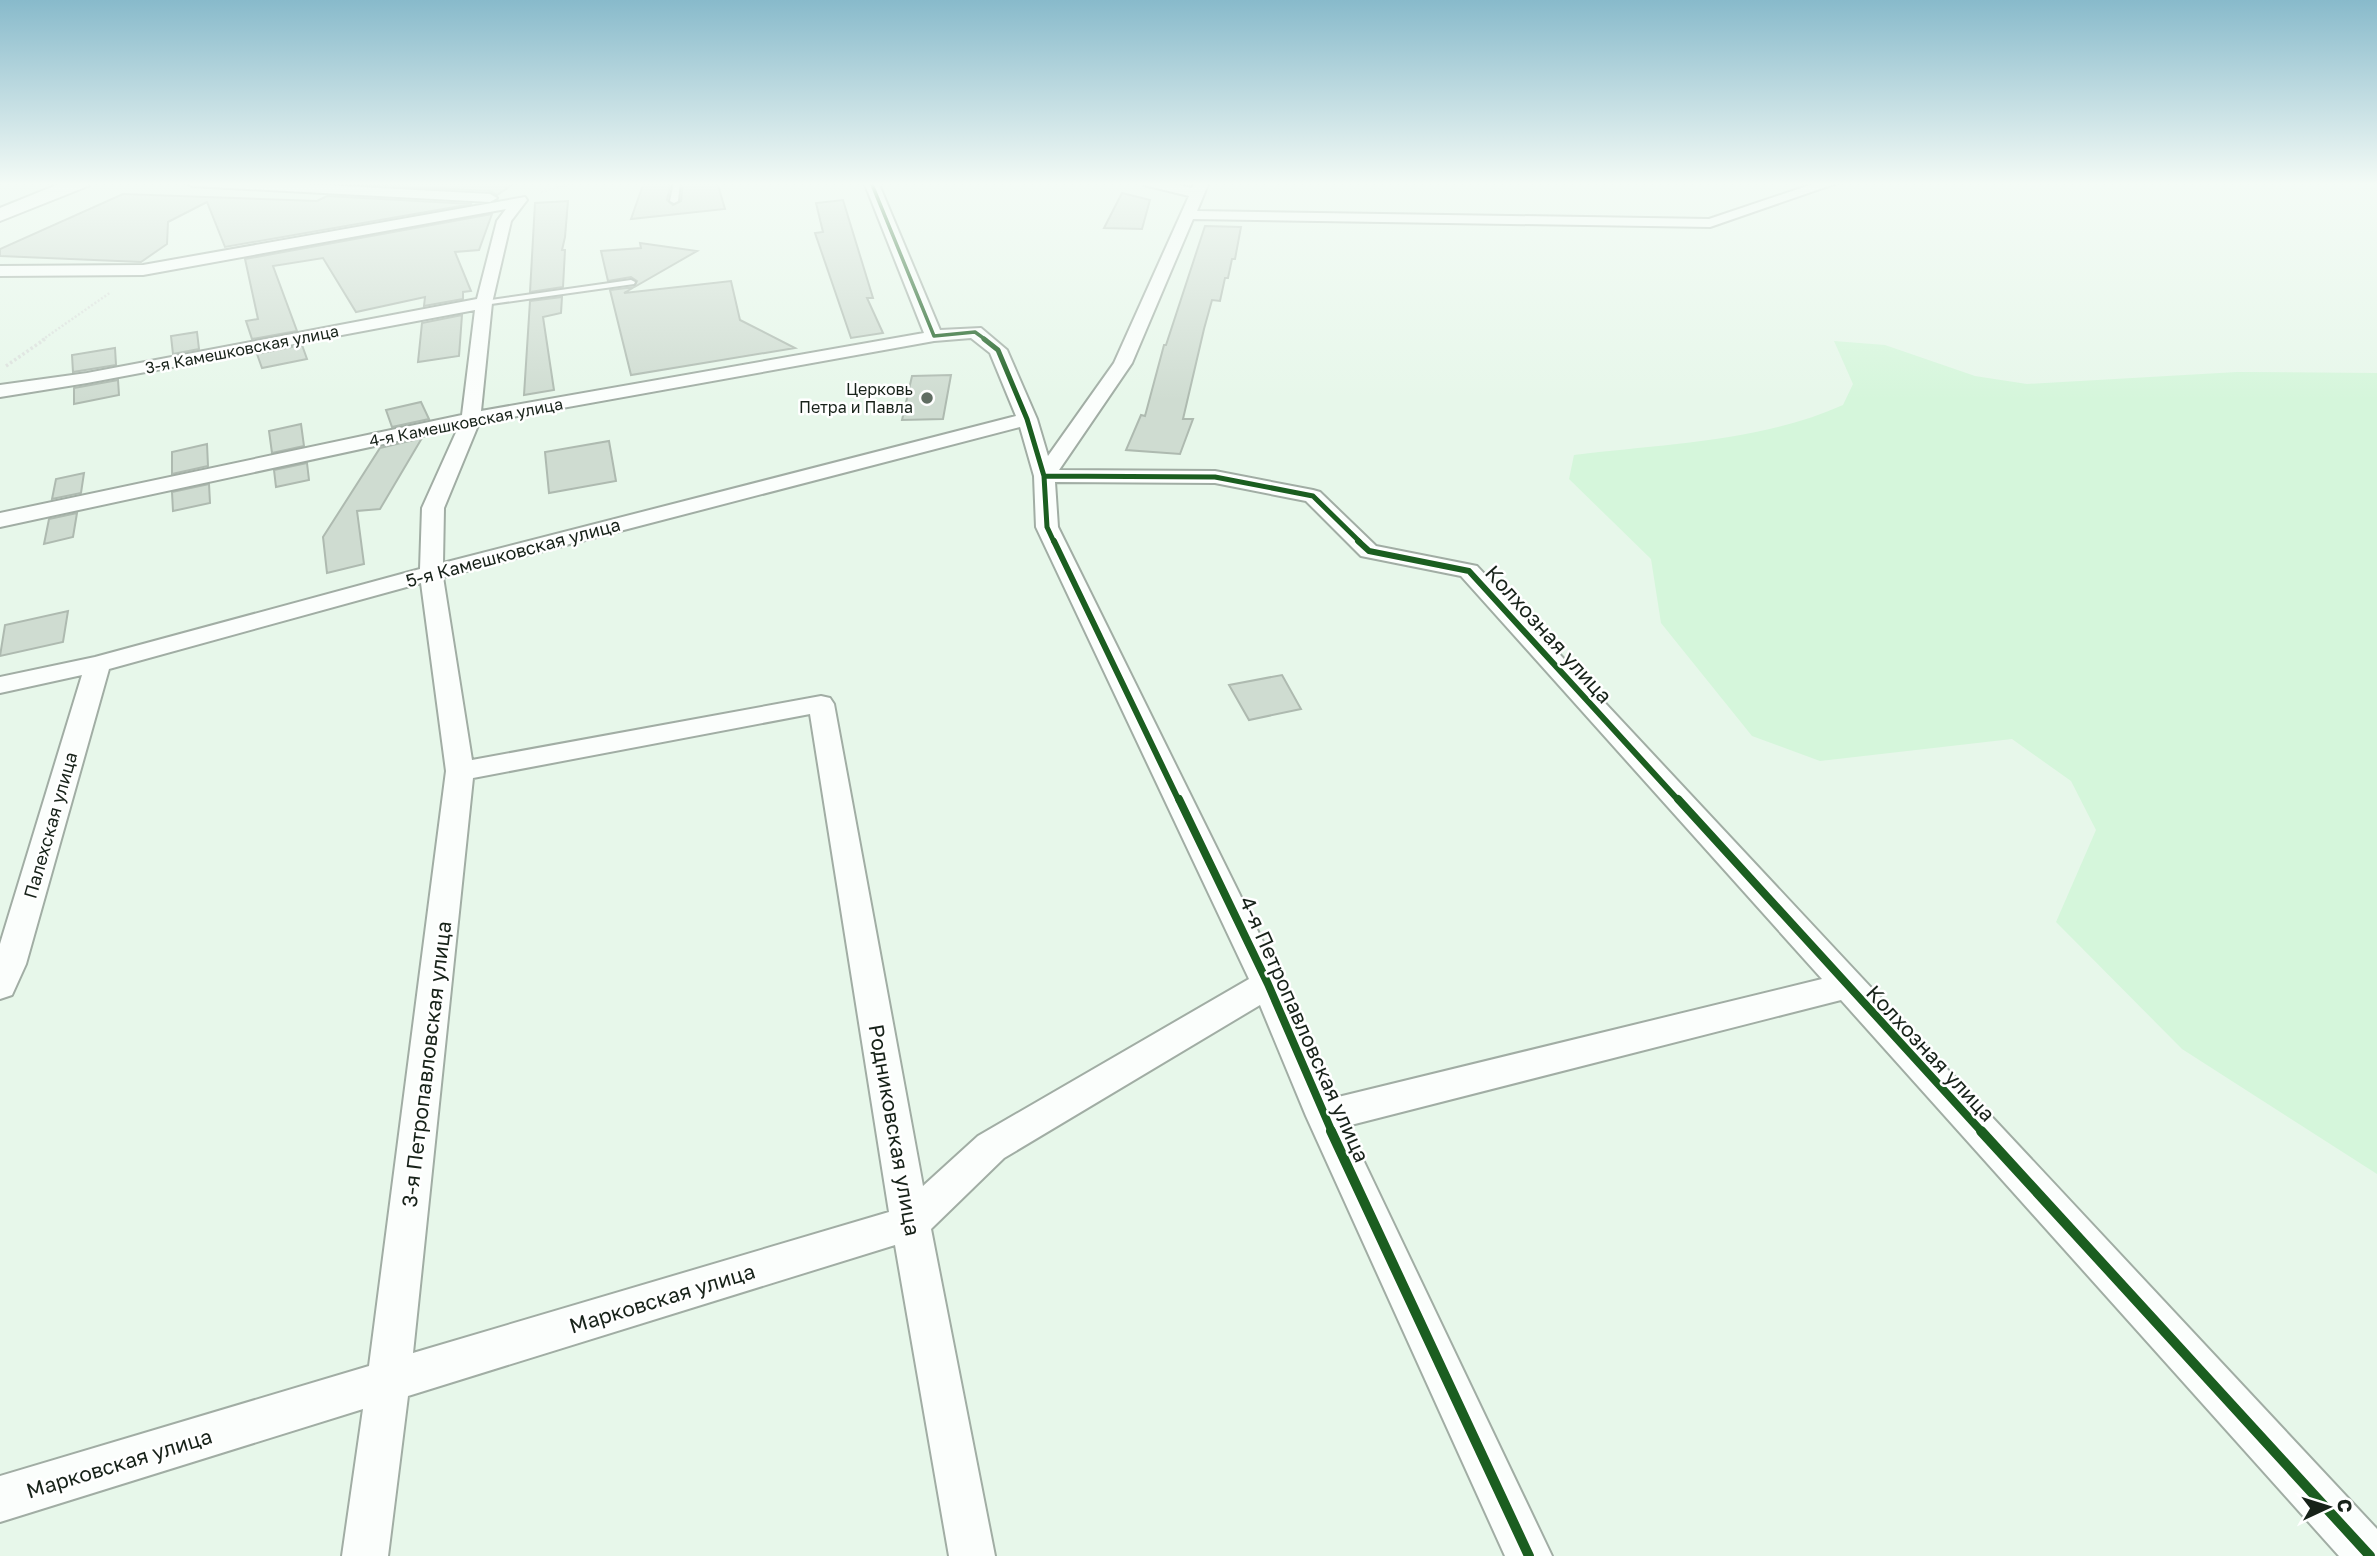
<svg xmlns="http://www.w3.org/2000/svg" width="2377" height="1556" font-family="'Golos Text',sans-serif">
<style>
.green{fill:#d5f6db}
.building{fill:#cfdcd1;stroke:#aebab0;stroke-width:2}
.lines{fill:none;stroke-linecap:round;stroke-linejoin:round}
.lane-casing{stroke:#a1ada4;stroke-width:4}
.street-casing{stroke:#a1ada4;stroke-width:4}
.secondary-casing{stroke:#a1ada4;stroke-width:4}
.path-far1{stroke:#dce1dd;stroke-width:2.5;stroke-dasharray:2 2;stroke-linecap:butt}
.path{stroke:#dce1dd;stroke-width:3.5;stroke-dasharray:2.5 2.5;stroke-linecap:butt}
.lane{fill:#fbfefc;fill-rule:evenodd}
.street{fill:#fbfefc;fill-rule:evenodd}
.secondary{fill:#fbfefc;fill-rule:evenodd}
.cycleway-far4-casing{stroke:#fff;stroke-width:6}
.cycleway-far3-casing{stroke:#fff;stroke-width:9}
.cycleway-far2-casing{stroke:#fff;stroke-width:10}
.cycleway-far1-casing{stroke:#fff;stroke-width:12}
.cycleway-casing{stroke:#fff;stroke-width:15}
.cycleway-far4{stroke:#1b5e20;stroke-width:3.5}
.cycleway-far3{stroke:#1b5e20;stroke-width:5}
.cycleway-far2{stroke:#1b5e20;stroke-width:6}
.cycleway-far1{stroke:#1b5e20;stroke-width:8}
.cycleway{stroke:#1b5e20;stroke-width:10}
.poi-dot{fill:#606d62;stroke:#fff;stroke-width:2.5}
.labels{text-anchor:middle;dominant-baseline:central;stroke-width:5;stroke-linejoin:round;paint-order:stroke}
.far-street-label{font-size:16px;fill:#172219;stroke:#fff}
.far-poi-label{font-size:16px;fill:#172219;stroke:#fff;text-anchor:end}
.street-label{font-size:18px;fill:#172219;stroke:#fff}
.near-street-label{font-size:21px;fill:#172219;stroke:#fff}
</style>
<rect width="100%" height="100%" fill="#e7f7ea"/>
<path class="green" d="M1834,341L1885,345L1975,376L2027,384L2237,372L2377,373V1174L2182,1049L2056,922L2096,830L2071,781L2012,739L1820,761L1752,736L1661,623L1651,559L1569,479L1574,455C1662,444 1761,442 1843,405L1853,384Z"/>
<path class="building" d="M353,182H517L497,195L490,191L350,184Z
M644,182H671L667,200L673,205L681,201L683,182H717L725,209L631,219Z
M1122,193L1150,200L1142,229L1104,228Z
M123,194L317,201L327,196L472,204L225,247L207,202L168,222L167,244L141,262L0,256V249Z
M843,200L873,298H867L883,333L851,338L815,233L823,232L816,203Z
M568,201L565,237L562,250H565L563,287L530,292L535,203Z
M492,214L479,250L455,252L471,291L463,292V299L424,306L425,297L356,312L323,258L273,266L297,331L252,339L246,321L258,319L245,259Z
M1205,226L1241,227L1235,259H1232L1228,278H1225L1220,301L1212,300L1204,329L1183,419H1193L1180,454L1126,450L1141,415L1145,416L1164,345H1166Z
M640,243L697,251L624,293L731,281L740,320L795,348L631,375L610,290L634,287L637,281L631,277L608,281L601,251L641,248Z
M562,297L561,313L543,317L554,390L524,395L530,301Z
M462,315L459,356L418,362L422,323Z
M197,332L199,349L173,354L171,336Z
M302,345L307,359L262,368L257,354Z
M115,348L116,365L73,372L72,355Z
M951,375L943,419L902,420L912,376Z
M118,380L119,395L74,404V388Z
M421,402L429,419L392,427L386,410Z
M301,424L304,446L272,453L269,431Z
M422,438L380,509L357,511L364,564L327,573L323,537L380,448Z
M609,441L616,481L549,493L545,452Z
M207,444L208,466L172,474V452Z
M307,463L309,480L276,487L274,470Z
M84,473L81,493L52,499L56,479Z
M209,484L210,503L173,511L172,492Z
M77,513L73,537L44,544L49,519Z
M68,611L63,642L0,656L5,625Z
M1282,675L1301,709L1249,720L1229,685Z"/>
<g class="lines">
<defs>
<path id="lane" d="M674,182H680L678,201L674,203L670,201Z
M631,280L635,282L634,284L484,305L480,303L484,301Z"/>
<path id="street" d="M185,182H269L490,194L497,198L490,202L192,186Z
M864,182H878L940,330L981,328L1007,350L1037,419L1048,456L1114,363L1189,196L1144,185L1142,182H1166L1192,188L1195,182H1209L1197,211L1709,219L1819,182H1840L1710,227L1193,219L1132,363L1059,470L1215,471L1313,490L1320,492L1376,546L1477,566L2377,1529V1556H2339L1841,1000L1347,1126L1552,1556H1505L1306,1116L1260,1005L1004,1158L931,1229L995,1556H949L895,1245L408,1396L388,1556H342L363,1409L0,1522V1476L369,1366L446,771L421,583L109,669L26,964L12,995L0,999V944L82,675L0,693V677L95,657L420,569L422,508L458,428L0,527V513L462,415L475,310L87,383L0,397V385L87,373L477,299L497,221L506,209L143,275L0,276V266L143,265L525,197L527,200L511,221L492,303L481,411L924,333ZM971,338L990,353L1016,416L443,563L444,508L479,423L934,341ZM1020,427L1034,476L1036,527L1249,979L978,1136L923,1186L834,704L830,698L821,696L472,760L443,577ZM1055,482L1215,483L1306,501L1361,556L1461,576L1822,979L1334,1098L1284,984L1058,527ZM810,714L889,1212L413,1353L473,778Z"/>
<path id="secondary" d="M64,182H90L88,186L0,221V208Z"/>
</defs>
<use href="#lane" class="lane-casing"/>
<use href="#street" class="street-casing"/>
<use href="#secondary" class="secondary-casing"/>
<path class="path-far1" d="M541,192L577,182
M42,340L111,292"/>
<path class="path" d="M6,366L45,339"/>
<use href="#lane" class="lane"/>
<use href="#street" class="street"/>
<use href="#secondary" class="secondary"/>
<defs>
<path id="cycleway-far4" d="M871,182L934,336L975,332L986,340"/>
<path id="cycleway-far3" d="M984,339L998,350L1027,419L1044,476L1047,527L1054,542
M1044,476L1215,477L1313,496L1360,542"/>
<path id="cycleway-far2" d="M1054,541L1179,801
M1358,541L1369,551L1469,571L1679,801"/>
<path id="cycleway-far1" d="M1179,799L1268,984L1332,1132
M1678,799L1982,1132"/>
<path id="cycleway" d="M1331,1131L1529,1556
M1981,1131L2370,1556"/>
</defs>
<use href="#cycleway-far4" class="cycleway-far4-casing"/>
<use href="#cycleway-far3" class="cycleway-far3-casing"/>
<use href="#cycleway-far2" class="cycleway-far2-casing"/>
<use href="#cycleway-far1" class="cycleway-far1-casing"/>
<use href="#cycleway" class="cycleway-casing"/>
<use href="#cycleway-far4" class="cycleway-far4"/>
<use href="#cycleway-far3" class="cycleway-far3"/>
<use href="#cycleway-far2" class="cycleway-far2"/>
<use href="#cycleway-far1" class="cycleway-far1"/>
<use href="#cycleway" class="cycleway"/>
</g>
<linearGradient id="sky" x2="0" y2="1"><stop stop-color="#88bacb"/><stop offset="0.46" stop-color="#f4fbf6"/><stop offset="1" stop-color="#f4fbf6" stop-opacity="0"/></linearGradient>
<rect width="2377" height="400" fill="url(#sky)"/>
<circle class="poi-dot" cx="927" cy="398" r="7"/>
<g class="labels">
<g class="far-street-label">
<text transform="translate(242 349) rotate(-11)">3-я Камешковская улица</text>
<text transform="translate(466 422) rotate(-11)">4-я Камешковская улица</text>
</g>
<g class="far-poi-label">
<text x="913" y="389">Церковь<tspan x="913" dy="18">Петра и Павла</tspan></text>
</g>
<g class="street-label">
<text transform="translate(513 552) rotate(-15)">5-я Камешковская улица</text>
<text transform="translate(50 825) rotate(-74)">Палехская улица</text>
</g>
<g class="near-street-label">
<text transform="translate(1549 634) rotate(48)">Колхозная улица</text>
<text transform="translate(1305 1029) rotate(66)">4-я Петропавловская улица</text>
<text transform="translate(1931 1053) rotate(47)">Колхозная улица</text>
<text transform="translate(426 1064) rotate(-83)">3-я Петропавловская улица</text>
<text transform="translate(895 1130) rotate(80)">Родниковская улица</text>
<text transform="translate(662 1298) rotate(-17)">Марковская улица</text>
<text transform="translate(119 1463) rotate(-17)">Марковская улица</text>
</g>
</g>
<g transform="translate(2328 1507) rotate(86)" stroke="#ffffff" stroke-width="5" paint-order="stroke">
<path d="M0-5L12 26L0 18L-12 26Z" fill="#172219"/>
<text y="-10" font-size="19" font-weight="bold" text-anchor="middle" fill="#172219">С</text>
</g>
</svg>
